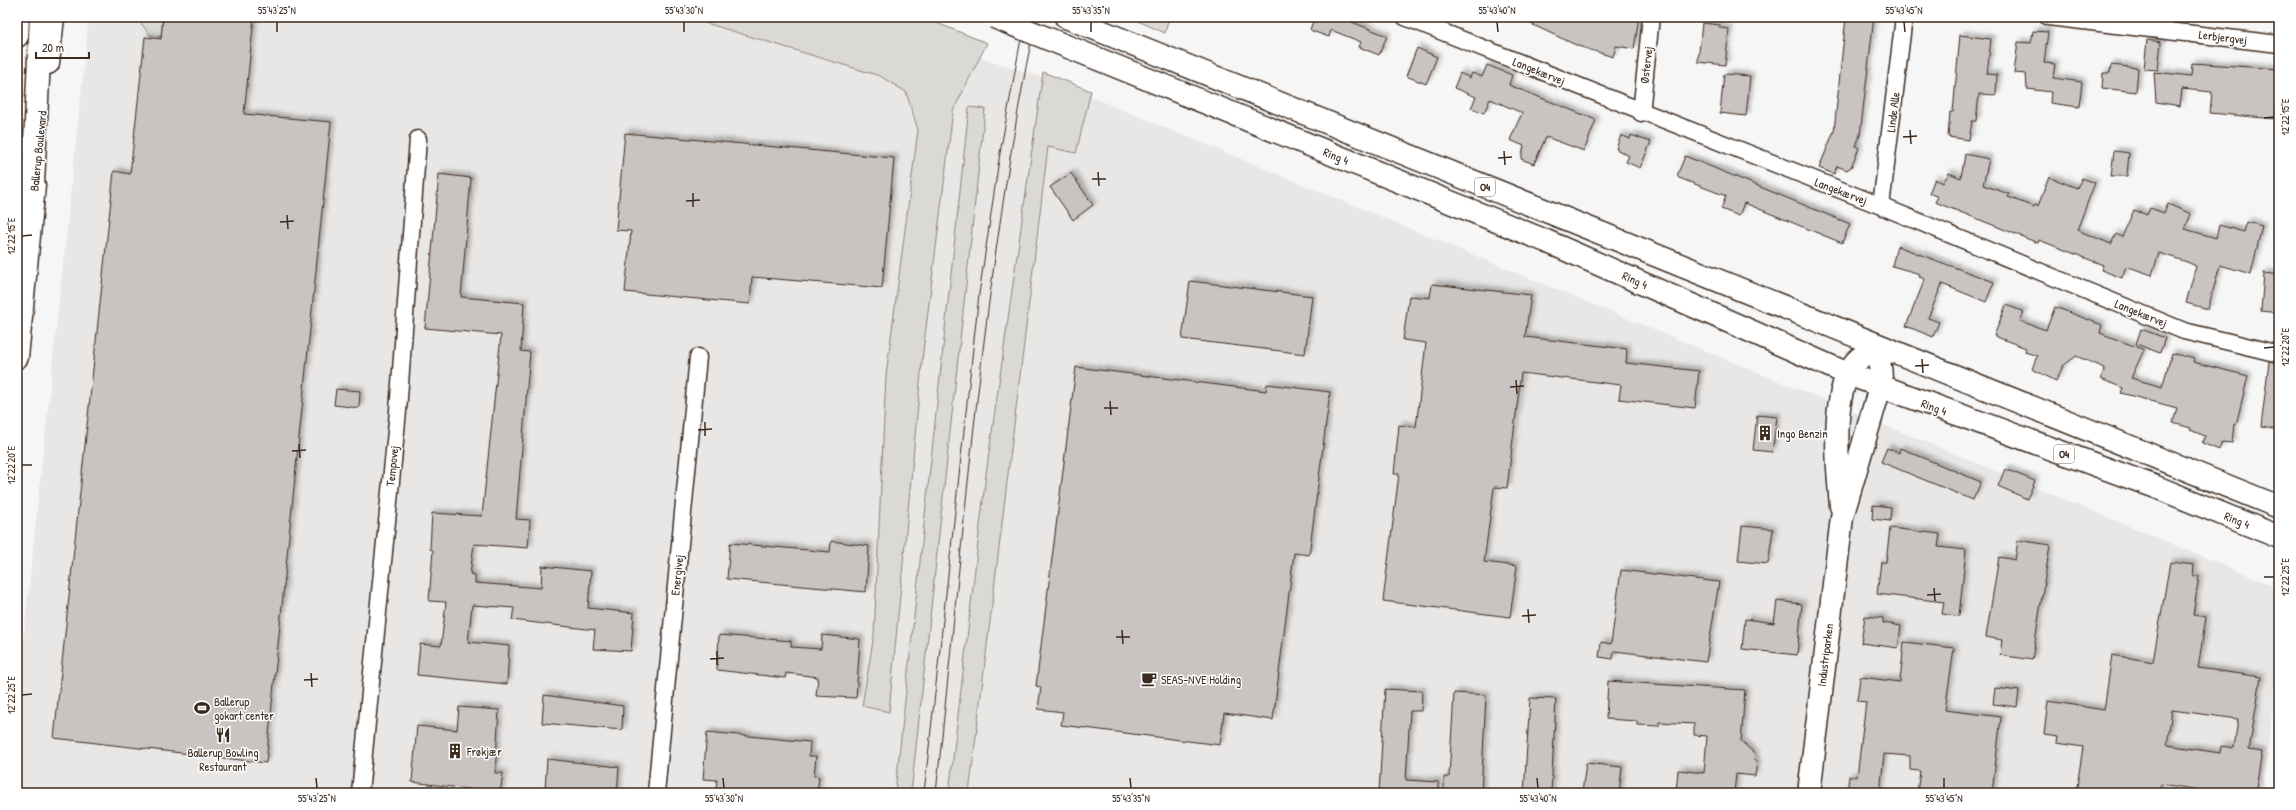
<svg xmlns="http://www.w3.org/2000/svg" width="2296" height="810" font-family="'Patrick Hand',sans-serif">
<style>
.built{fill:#e9e7e6}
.green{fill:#dbd9d6;stroke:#8b827a}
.building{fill:#c9c3c1;stroke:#3b2a1e;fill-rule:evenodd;filter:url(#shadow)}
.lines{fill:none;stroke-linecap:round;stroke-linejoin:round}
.street-casing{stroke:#3b2a1e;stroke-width:19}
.secondary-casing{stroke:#3b2a1e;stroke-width:25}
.primary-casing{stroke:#3b2a1e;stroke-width:25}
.street{stroke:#fff;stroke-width:16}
.secondary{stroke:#fff;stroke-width:22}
.primary{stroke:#fff;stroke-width:22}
.tram{stroke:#3b2a1e;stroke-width:1}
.primary-bridge-casing{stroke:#3b2a1e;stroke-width:25;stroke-linecap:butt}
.primary-bridge{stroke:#fff;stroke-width:22}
.ticks{fill:none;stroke:#3b2a1e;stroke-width:1.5}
.labels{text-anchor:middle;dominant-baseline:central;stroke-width:3;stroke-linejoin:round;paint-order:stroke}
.shield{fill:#fff;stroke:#766a62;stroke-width:1}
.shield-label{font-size:11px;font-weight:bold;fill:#3b2a1e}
.street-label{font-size:12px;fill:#3b2a1e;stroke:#fff}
.poi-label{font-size:12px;fill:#3b2a1e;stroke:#fff;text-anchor:start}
.neatline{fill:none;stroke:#3b2a1e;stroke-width:1.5}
.ticks-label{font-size:10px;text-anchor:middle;fill:#3b2a1e}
</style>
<defs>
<filter id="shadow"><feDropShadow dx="3.5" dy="-3.5" stdDeviation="2" flood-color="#0004"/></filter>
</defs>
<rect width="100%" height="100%" fill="#f7f6f6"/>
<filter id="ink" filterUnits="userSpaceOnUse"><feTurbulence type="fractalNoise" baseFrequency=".025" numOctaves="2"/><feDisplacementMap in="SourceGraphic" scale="8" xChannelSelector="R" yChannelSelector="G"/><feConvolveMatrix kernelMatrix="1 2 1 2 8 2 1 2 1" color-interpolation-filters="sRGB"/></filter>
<g filter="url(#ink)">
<path class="built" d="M89,17H857L1048,79L2279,588V655L2263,793H17V700Z"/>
<path class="green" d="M136,17H163L161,37L151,36Z
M686,17H922L987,43L953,111L923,352L889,712L862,706L874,635L886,375L918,130L906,92L880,76Z
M1129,17H1169L1165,33Z
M1043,72L1091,91L1076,153L1048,147L969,793H949L986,474Z
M969,107L985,109L911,793H895Z"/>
<path class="building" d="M163,17H254L244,114L331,122L266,763L54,738L114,171L130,174L145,37L161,39Z
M1301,17H1354L1352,22L1387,36L1379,55L1359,47L1361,42L1331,30L1329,37L1312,31L1310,29L1313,22Z
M1516,17H1639L1634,49L1616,46L1613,57L1578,46Z
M1846,17H1874L1860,135L1856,146L1859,148L1851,167L1847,170L1837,166L1834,174L1819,168L1834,131Z
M1702,23L1720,25V28L1729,29L1725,65L1698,62Z
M2033,31L2048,32L2044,63L2055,64L2053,78L2082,82L2079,107L2050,103L2051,92L2027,89L2026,74L2014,73L2018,42L2031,43Z
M1960,35L1991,39L1987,74L1997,75L1996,95L1979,94L1976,121H1972L1969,140L1948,137L1950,112H1953Z
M2147,40L2161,42L2158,70L2144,69Z
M1417,48L1437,57L1426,84L1406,76Z
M2192,63L2279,69L2275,119L2210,113L2212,92L2182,89L2180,106L2156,102L2154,72L2191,76Z
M1487,65L1512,75L1509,85L1596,120L1584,151L1546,137L1534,164L1521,159L1524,146L1510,140L1522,113L1490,99L1484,113L1471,108L1476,97L1454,88L1460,73L1470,78L1472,73L1482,77Z
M2111,65L2138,68L2136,92L2102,88L2103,73H2110Z
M1724,74L1750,76L1746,116L1720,113Z
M625,133L894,158L882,288L752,277L750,304L625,292L631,231L616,230Z
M1621,135L1630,139L1631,135L1651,142L1640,168L1626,162L1629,156L1616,149Z
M2114,151L2129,153L2127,176H2111Z
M1965,154L1989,159L1983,185L2009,194L2008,197L2034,207L2035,205L2038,206L2049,177L2077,188L2082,178L2095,183L2077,230L2111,244L2116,234L2122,237L2134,210L2147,215L2150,208L2164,213L2168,204L2191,214L2185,229L2216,238L2219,225L2244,232L2247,222L2262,226L2251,274L2220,265L2208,309L2186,303L2196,266L2187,262L2159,253L2152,275L2126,266L2122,278L2101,270L2103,265L2039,240L2038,243L1935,202L1938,197L1929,193L1935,179L1943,183L1949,173L1961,178Z
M1685,156L1850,224L1842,243L1747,204L1744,203L1739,216L1721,209L1726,196L1679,178L1677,176Z
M1071,173L1093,205L1073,220L1050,187Z
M439,174L471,178L461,297L524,303L521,351L530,352L516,519L530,520L528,548L474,544L470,574L475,575V583L541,588L542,566L591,571L588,608L634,613L631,651L593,649L595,630L512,620L514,608L472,605L468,642L509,646L507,684L417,675L420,644L441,646L446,602L429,601L433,550L430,549L432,513L482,516L501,335L425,328Z
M1897,246L1994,282L1986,302L1942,284L1928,318L1939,322L1933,337L1906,326L1925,279L1919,277L1920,274L1892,266Z
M2264,273L2279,275V313L2261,311Z
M1190,281L1312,296L1305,354L1182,339Z
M1432,284L1531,295L1525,337L1627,349L1626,363L1699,371L1695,408L1619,399L1621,385L1521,373L1507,488L1494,487L1484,562L1517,566L1510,617L1383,601L1399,474H1394L1399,425L1416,427L1426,343L1403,340L1409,296L1430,298Z
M2006,305L2024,312L2020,321L2046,330L2055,307L2102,325L2100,333L2144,350L2131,378L2162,387L2172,353L2194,359L2193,362L2248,376L2236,425L2234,424L2232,443L2222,442L2219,450L2202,443L2205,436L2190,430L2191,428L2173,423L2177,408L2121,393L2123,388L2101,379L2105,368L2076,356L2063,366L2056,381L2032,369L2037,356L2025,352L2026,348L1994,336Z
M2141,329L2165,338L2160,353L2136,344Z
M2269,361L2279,363V430L2261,427Z
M1076,367L1266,391L1267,384L1330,392L1309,555L1294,553L1273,720L1224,713L1220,745L1061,725L1063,712L1038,709L1041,687L1036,686Z
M336,389L360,391L359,408L334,405Z
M1757,415L1777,417L1772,452L1753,450Z
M1887,448L1899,453L1900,448L1981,482L1973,500L1881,462Z
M2005,469L2035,481L2027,499L1998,486Z
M1873,505L1891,507L1890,521L1872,519Z
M1742,526L1773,529L1768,564L1738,561Z
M1890,528L1940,534L1938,547L1966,550L1959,616L1942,614L1944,602L1877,594L1881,562H1886Z
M2018,540L2050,545L2032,660L2000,655L2002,640L1986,637L1999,557L2015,560Z
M831,541L869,546L866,592L727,579L730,543L830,552Z
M2170,562L2194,565L2193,576H2199L2193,615L2206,617L2198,668L2261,677L2249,750L2262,752L2255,793H2219L2161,784L2160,793H2076L2083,747L2057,743L2058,737L2044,735L2048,701L2104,710L2112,655L2153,662ZM2172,710L2238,719L2234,748L2221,746L2220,753L2167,745Z
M1621,570L1719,582L1706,662L1614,651L1613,659L1599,657L1601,642L1611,644Z
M1777,601L1802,604L1797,655L1742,649L1745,619L1774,623Z
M1865,616L1883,618V623L1901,626L1898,648L1861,643Z
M719,635L791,641V647L821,649L822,635L860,639L856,698L816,696L818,677L786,673L785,678L717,670Z
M1904,642L1954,648L1945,710L2001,717L1992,793H1917L1920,771L1910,770V756L1884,754L1880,793H1847L1849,776L1857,777L1866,702L1857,701L1860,677L1900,682Z
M1608,681L1745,690L1741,741L1755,754L1754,760L1757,761L1755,776L1736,774L1734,793H1676L1678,770L1704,773L1707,736L1694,735V724L1659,722V726L1637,725V721L1606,719Z
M1995,688L2019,691L2017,707L1993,704Z
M1385,689L1422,691L1421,711H1410L1406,780L1438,782V793H1379Z
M1454,693L1486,695L1481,793H1444V777H1449Z
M544,695L623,706L622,730L542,723Z
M1530,698L1556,699L1551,793H1524Z
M459,707L499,710L495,773H503L500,793L412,782L417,726L457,730Z
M707,732L810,742L809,756H816L814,776L819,777L817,793H750L716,790L717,780L703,779Z
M547,759L619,767L617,793L545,791Z
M1586,763L1622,767L1619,793H1582Z"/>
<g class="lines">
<defs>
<path id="street" d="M1405,17L1881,206L2184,331L2279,354
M2048,17L2279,44
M1641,113L1651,17
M1881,206L1904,17
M360,793L398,411L418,139
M656,793L698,357"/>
<path id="secondary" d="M17,36L18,17
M48,63L53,17
M17,357L34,185
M1841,506C1838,469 1822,341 1888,352
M1809,793L1842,517L1880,387C1883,367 1879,352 1863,340"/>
<path id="primary" d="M1066,17L2279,507
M1066,46L1546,241L1848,374L2156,487L2279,537
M32,204L41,17"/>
</defs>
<use href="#street" class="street-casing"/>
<use href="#secondary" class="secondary-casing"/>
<use href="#primary" class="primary-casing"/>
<use href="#street" class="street"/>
<use href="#secondary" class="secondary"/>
<use href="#primary" class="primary"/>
<path class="tram" d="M924,793L979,294L1000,153L1025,17
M936,793C964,534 983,272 1036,17"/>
<defs>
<path id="primary-bridge" d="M994,17L1066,46"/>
</defs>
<use href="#primary-bridge" class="primary-bridge-casing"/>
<use href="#primary-bridge" class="primary-bridge"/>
</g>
</g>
<path class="ticks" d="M277,22V32M684,22V32M1091,22V32M1497,22L1498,32M1904,22L1905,32M2264,118L2274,117M1910,130L1911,144M1903,137L1917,136M1504,151L1505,165M1498,158L1512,157M1098,172L1099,186M1092,179H1106M693,193V207M686,201L700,200M287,215L288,229M280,222L294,221M22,236L32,235M2264,348L2274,347M1922,359L1923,373M1915,366L1929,365M1516,380L1517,394M1510,387L1524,386M1110,401L1111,415M1104,408H1118M705,422V436M698,430L712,429M299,444L300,458M292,451L306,450M22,465H32M2264,577H2274M1934,588L1935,601M1927,595L1941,594M1528,609L1529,623M1522,616L1536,615M1122,630L1123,644M1116,637H1130M717,651V665M710,659L724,658M311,673L312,687M304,680L318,679M22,695L32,694M316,778L317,788M723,778L724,788M1130,778L1131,788M1537,778L1538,788M1944,778V788"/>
<defs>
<symbol id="building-bare" viewBox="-9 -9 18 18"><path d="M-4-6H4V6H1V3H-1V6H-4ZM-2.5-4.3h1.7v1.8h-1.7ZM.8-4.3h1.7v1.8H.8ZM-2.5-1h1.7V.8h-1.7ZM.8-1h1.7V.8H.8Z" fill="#3b2a1e" stroke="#fff" stroke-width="2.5" paint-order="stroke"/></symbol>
<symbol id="cafe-bare" viewBox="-9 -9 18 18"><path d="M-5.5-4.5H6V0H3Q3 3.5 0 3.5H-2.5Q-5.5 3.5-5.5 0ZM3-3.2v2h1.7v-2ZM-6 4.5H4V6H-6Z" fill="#3b2a1e" stroke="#fff" stroke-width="2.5" paint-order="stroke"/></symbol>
<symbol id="stadium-bare" viewBox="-9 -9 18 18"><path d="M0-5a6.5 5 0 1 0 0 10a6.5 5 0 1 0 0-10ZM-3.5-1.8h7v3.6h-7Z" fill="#3b2a1e" stroke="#fff" stroke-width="2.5" paint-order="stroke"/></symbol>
<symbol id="restaurant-bare" viewBox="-9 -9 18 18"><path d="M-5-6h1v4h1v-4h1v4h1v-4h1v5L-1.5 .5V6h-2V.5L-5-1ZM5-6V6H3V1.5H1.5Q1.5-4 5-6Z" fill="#3b2a1e" stroke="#fff" stroke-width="2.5" paint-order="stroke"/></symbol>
</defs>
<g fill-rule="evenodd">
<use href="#building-bare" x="1754" y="422" width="22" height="22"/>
<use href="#cafe-bare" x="1138" y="668" width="22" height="22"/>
<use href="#stadium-bare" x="191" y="697" width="22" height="22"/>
<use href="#restaurant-bare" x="212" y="724" width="22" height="22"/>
<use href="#building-bare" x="444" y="740" width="22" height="22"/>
</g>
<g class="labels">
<g class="shield">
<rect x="1475" y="178" width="20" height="18" rx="3"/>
<rect x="2054" y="445" width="20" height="18" rx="3"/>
</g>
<g class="shield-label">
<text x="1485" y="187">O4</text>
<text x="2064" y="454">O4</text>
</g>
<g class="street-label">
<text transform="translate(2223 37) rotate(7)">Lerbjergvej</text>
<text transform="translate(1646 65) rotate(-84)">Østervej</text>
<text transform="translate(1539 71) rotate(22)">Langekærvej</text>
<text transform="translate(1893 112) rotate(-83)">Linde Alle</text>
<text transform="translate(38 151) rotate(-84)">Ballerup Boulevard</text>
<text transform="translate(1336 156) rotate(22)">Ring 4</text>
<text transform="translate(1841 191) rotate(21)">Langekærvej</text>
<text transform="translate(1635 280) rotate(24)">Ring 4</text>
<text transform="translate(2141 313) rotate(22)">Langekærvej</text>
<text transform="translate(1934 407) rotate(20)">Ring 4</text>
<text transform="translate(392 466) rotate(-84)">Tempovej</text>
<text transform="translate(2237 520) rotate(22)">Ring 4</text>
<text transform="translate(677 575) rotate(-84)">Energivej</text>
<text transform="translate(1825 655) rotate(-83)">Industriparken</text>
</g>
<g class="poi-label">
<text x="1777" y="433">Ingo Benzin</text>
<text x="1161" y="679">SEAS-NVE Holding</text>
<text x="214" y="701">Ballerup<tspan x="214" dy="14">gokart center</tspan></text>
<text x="467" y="751">Frøkjær</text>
<text x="223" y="752" text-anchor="middle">Ballerup Bowling<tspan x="223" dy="14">Restaurant</tspan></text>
</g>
</g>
<rect width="2296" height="810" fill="none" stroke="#fff" stroke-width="44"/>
<path d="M36 52v6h53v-6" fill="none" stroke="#3b2a1e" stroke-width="2"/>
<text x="42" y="52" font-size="12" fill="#3b2a1e" stroke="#ffffff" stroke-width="3" paint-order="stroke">20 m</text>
<rect x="22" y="22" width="2252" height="766" class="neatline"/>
<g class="ticks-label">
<text x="277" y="14">55°43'25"N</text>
<text x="684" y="14">55°43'30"N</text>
<text x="1091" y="14">55°43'35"N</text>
<text x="1497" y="14">55°43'40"N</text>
<text x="1904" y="14">55°43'45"N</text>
<text transform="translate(2285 117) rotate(-90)" y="4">12°22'15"E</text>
<text transform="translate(11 236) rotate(-90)" y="4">12°22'15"E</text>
<text transform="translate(2285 347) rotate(-90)" y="4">12°22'20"E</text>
<text transform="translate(11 465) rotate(-90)" y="4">12°22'20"E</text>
<text transform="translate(2285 577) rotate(-90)" y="4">12°22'25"E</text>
<text transform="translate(11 695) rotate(-90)" y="4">12°22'25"E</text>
<text x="317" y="802">55°43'25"N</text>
<text x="724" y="802">55°43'30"N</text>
<text x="1131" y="802">55°43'35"N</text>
<text x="1538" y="802">55°43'40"N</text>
<text x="1944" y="802">55°43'45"N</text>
</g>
</svg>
